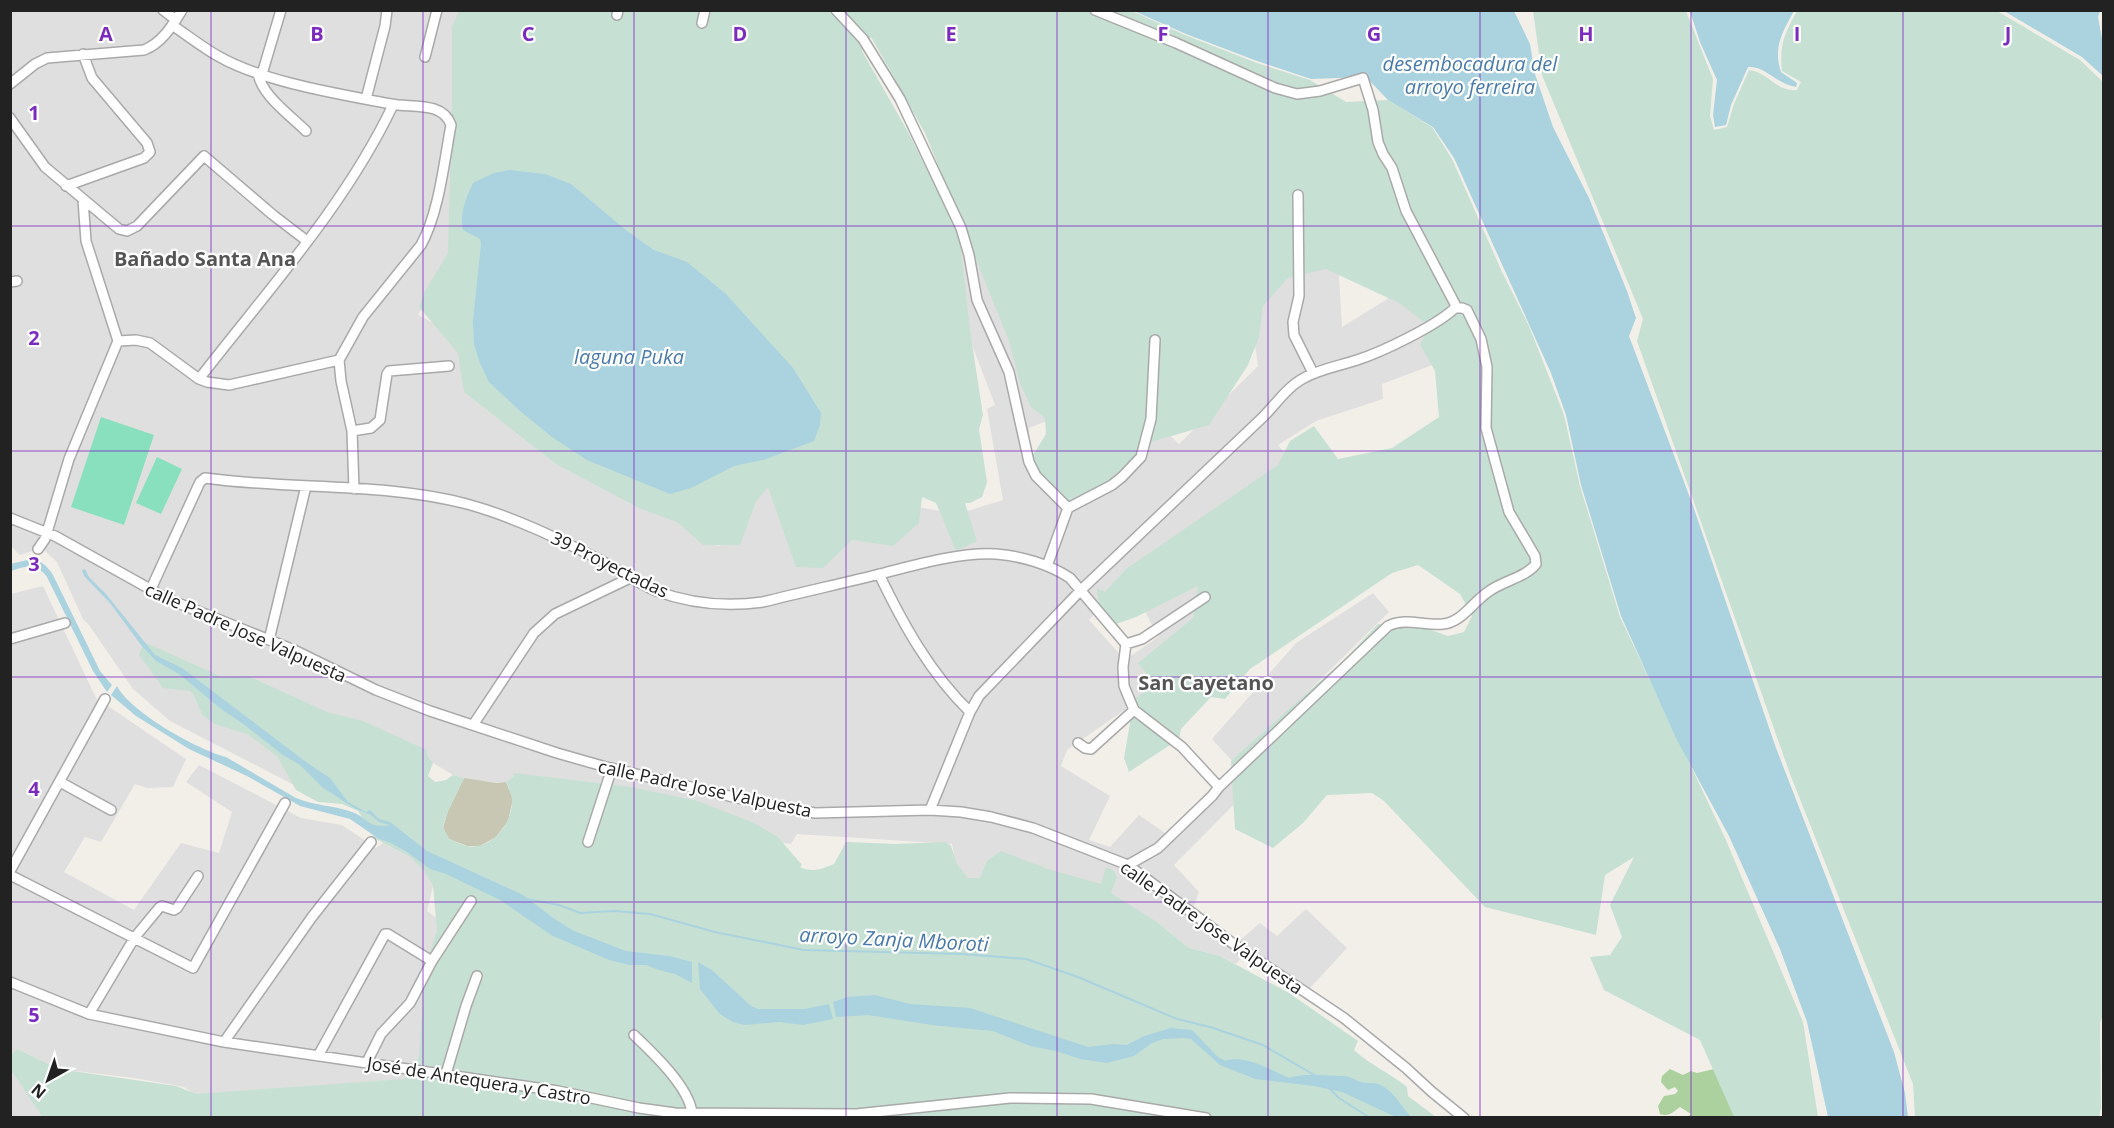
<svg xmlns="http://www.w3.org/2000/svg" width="2114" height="1128" font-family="'Open Sans',sans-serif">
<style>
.residential{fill:#e0dfdf}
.construction{fill:#c7c7b4}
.forest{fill:#add19e}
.wetland{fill:#c6e0d4}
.pitch{fill:#88e0be}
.water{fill:#aad3df}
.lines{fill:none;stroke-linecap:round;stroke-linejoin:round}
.stream{stroke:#aad3df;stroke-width:2}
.minor-casing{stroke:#a9a9a9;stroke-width:12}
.minor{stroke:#fff;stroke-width:9}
.grid{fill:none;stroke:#7b2cbf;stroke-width:1.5;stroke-opacity:0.55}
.labels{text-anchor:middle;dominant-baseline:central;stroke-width:4.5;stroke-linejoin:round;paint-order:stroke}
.street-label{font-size:18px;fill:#222;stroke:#fff}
.water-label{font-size:20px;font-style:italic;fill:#4a7aab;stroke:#fff}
.neighbourhood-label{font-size:20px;font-weight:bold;fill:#555;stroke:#fff}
.grid-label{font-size:20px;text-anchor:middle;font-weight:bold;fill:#7b2cbf;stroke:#fff;stroke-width:4.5;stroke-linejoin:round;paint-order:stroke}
</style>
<rect width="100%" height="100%" fill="#f2efe9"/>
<path class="residential" d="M10,11H739L465,255L435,287L418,315L474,344L661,510L704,540L719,546L744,533L756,502L765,487L779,483L958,514L1003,500L987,409L995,405L971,342L895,187L963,149L1056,417L1029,428L1030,457L1108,485L1130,464L1134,457L1136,444L1165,431L1179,444L1258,366L1253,330L1274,136L1347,137L1339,277L1342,327L1410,285L1451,358L1382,384L1383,399L1316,421L1278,445L1310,483L1140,563L1089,620L1125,660L1158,637L1145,611L1245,546L1163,683L1067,750L1061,766L1110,796L1089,840L1110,847L1139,815L1165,833L1236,765L1212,739L1296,643L1373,593L1389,612L1268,731L1287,751L1174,865L1199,892L1194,906L1238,942L1260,923L1277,936L1306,909L1347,948L1310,988L1249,950L1236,964L1220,956L1189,948L1157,922L982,881L968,879L956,865L952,844L797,834L791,844L778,842L626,800L514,776L506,782L491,783L464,778L453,775L433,763L424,751L191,689L202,715L214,724L237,729L256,738L278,755L298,787L170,721L133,689L89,625L83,619L57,562L42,548L20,555L11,546Z
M43,586L96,698L186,759L173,787L147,788L135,784L101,842L85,837L64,872L134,910L181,843L219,853L232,812L186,782L199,765L301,818L342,825L376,848L383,843L410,857L425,872L433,886L427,911L476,948L661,1118L224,1117L184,1087L134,1078L59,1069L17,1049L11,1056V594Z
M10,1063L88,1117H11Z"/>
<path class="construction" d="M464,778L496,783L506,782L513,799L508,821L496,837L480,846H467L449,839L443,828L448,811Z"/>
<path class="forest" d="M1670,1069L1683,1075L1691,1071L1697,1073L1714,1069L1743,1117H1687L1691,1114L1680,1107C1673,1112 1669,1117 1660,1114L1658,1106L1664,1096L1675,1094L1678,1091L1675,1087L1668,1090L1661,1082L1662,1076Z"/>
<path class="wetland" d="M459,11H1132L1185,35L1257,63L1310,80L1346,102L1388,100L1432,127L1452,159L1502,272L1529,326L1564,415L1580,486L1620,617L1725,838L1803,1022L1818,1117H1734L1700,1040L1604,990L1590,957L1610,955L1622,937L1610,905L1634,857L1605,875L1596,935L1485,907L1384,801L1372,793L1327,795L1303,823L1273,848L1235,829L1231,761L1346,658L1378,624L1417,625L1448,636L1464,632L1472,616L1460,594L1418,565L1392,573L1250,669L1225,699L1211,697L1181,729L1179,739L1129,772L1124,758L1134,700L1154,683L1138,663L1193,618L1198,586L1136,617L1116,624L1099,607L1097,588L1105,592L1126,569L1278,465L1290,441L1314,426L1338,459L1392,448L1439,417L1435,371L1420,345L1429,326L1399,303L1326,269L1288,278L1263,306L1259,337L1248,365L1209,425L1151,442L1128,462L1099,492L1063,505L1044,493L1027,465L1046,434L1045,418L1031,407L1020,383L1009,341L925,133L871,37L862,51L908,132L959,233L971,337L983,415L979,429L987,482L982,497L970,503H965L977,541L956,551L936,503L922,497L919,523L893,546L852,540L823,568L796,567L768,487L756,502L740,545H703L677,522L639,508L556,464L464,392L458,353L419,307L425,291L448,253L452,100V27Z
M1533,11H1686L1713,79L1710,116L1714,130L1727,127L1734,104L1749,70C1769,72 1775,92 1797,90L1801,82L1782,71C1779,44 1785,33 1797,11H1997L2080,60L2103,82L2104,1011L2100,1023L2101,1108L2099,1117H1915L1913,1084L1790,774L1637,341L1643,319L1542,75Z
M144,642L222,677L248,676L327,712L363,721L427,750V755L433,763L428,776L435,782L446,780L453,775L464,778L448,811L443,827L449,839C455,841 461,845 467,846C491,851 513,823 512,800C512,794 508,787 506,782L514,776V773L631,787L698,801L754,823L778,837L802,865L800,867C812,873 822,869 834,864L846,842L895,844L945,842L951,846L957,864L968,878H980L987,861L1001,851L1048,869L1101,884L1106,867L1114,871L1117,877L1111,893L1157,922L1189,948L1220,956L1289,993L1358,1041L1354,1050C1370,1065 1390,1073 1407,1087L1408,1096L1436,1117L43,1118L11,1070L10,1056L17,1049L59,1069L176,1086L196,1094L405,1079L419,1057L425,966L437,931L433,886L425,872L410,857L376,839L358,811L342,804L318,802L296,790L277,756L247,734L214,724L202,715L193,694L190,691L163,688L139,655Z"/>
<path class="pitch" d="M101,417L154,435L124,525L71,507Z
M157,457L182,469L161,514L136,503Z"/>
<path class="water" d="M1134,11H1514L1530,44L1535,74L1553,127L1589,198L1627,291L1636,318L1629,336L1692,503L1776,748L1894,1052L1905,1093L1908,1117H1828L1807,1022L1780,949L1729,836L1677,740L1621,616L1581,485L1566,415L1551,373L1454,158L1433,127L1388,100L1366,77L1311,79L1257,61L1186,34Z
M1690,11H1794C1782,33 1773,47 1781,72L1797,83L1796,87C1776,84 1766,66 1748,67L1731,105L1726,125L1715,127L1713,115L1717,80L1700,42Z
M2004,11H2100L2098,17L2103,44V76L2082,57Z
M509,170L545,174L571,184L627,231L654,250L687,262L726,294L793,368L821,413L820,425L814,441L766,459L734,466L691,488L670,494L587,460L552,437L520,411L489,382L479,361L474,344L473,321L481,244L480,239L463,230C459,214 467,196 473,183L494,173Z
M32,559C42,561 47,566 53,575L100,671L112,685L107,692L93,671L47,577C36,562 27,566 11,571L10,564Z
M85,569L89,577L106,594L155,655L182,668L306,762L330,778L348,802L366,812L370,810L379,819L390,822L427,851L523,895L556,920L574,931L626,951L669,956L692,962V983L675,974L659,970L646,965H629L609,960L551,935L500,900L446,874L430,869L407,852L391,843L379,839L350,819L300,806L247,776L189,749L136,716L111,695L117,686C130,712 198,750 226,757L296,798C314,806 333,805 352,812C369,818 367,829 390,825L379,822L371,815L354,808L322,787L300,765L283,755L242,723L221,709L179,674L156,661L141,645L110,603L84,576L82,570Z
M698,962L713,971L751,1006L758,1009H805L829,1004L833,1019L803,1025L779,1022L745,1025L733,1022L720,1014L700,989Z
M875,995L910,1004L970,1008L1088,1047L1113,1044L1127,1045L1144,1036L1171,1028L1192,1030L1217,1056L1225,1061C1246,1054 1270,1070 1289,1078C1307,1072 1325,1076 1343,1076C1349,1076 1355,1080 1361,1082C1372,1085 1375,1080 1387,1089C1397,1097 1403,1108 1411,1117H1396L1342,1092L1314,1086L1255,1079L1220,1065L1191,1039L1184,1038L1163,1039L1152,1043L1134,1056L1107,1063L1080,1059L1056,1051L1030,1046L993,1031L932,1025L868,1015L836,1017L833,1002L847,997Z"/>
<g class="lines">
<path class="stream" d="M527,899L559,905L580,913L614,911L650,914L715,932L804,950L962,954L1026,959L1078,977L1177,1019L1210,1027L1263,1045L1316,1076
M1329,1088L1339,1098L1370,1118"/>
<defs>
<path id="minor" d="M163,10L176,20
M836,10L863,39L900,99L961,228L969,255L977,300L1009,372L1029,462L1036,476L1068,508L1047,566
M1095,10L1176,43L1275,88L1297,94L1320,91L1363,78L1373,110L1378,142L1383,154L1392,168L1406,211L1455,304V308
M617,15L618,10
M702,23L705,10
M172,25C187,35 202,47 218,56C263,82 339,94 391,104C411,108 443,101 451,125C444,162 439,213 421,245L363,317L339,360L341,381L352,431L354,489
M425,57L437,10
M258,73C261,95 291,116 306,131
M262,74L281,10
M10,84L35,64L47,58L144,50C162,43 172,26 182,10
M366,99L385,26L387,10
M10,118L45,167L119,229L127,231L137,226L204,156L273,215L307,241
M66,186L144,158L150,152L147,143L92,78L83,54
M1298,195L1299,296L1293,322L1294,335L1313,373
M10,282L17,281
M118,341L136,340L150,343L199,379L207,382L229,385L339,360
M199,379C267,291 345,206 393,105
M352,431L371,428L380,420L387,374L389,371L449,366
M1068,508L1112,485L1122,477L1141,457L1151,419L1155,340
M10,518L55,536L168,599L294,650L376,690L430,711L557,753L606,767L746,800L815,813L930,810L961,812L991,817L1033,828L1128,865L1235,945L1344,1018L1406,1068L1432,1092L1464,1118
M38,549L45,539L69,459L118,341L86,241L83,200
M879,574C903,624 930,673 970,712
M150,591L200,482L205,478C290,490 384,482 467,504C514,517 557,538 600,560C619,570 637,583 656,591C691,604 727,607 763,602C803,592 844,583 884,573C918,564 961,552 996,554C1021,556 1049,564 1070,578L1126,644L1142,639L1205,597
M10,639L65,623
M269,640L306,486
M1126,644L1123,667L1124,686L1134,710L1182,747L1219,787
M473,725L534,633L555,614L632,577
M1078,743L1085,748L1091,749L1134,710
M60,782L111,810
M930,810L970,712L979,696L1081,590L1263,417C1276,404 1288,386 1304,378C1320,369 1339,366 1357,360C1382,352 1436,326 1455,308H1462L1467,310L1481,339L1487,367L1486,428L1509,512L1535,556L1536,564C1525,578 1502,581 1488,592C1473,602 1462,622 1443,624C1424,626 1406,617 1388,626L1219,787L1212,796L1158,848L1128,865
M588,842L612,768
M10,871L105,699
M10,875L193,968L285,803
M10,982L89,1014L224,1042L558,1091L639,1108L675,1113L856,1114L1010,1098L1091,1099L1206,1118
M89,1014L135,937L159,908L162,906L174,910L177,908L198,876
M634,1035C653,1053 689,1087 692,1113
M224,1042L312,917L371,842
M318,1056L385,934H388L432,961
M367,1062L381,1034L410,1003L432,961L471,901
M446,1074L466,1006L477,976"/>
</defs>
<use href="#minor" class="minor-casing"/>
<use href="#minor" class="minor"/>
</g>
<path class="grid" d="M211,10V1118M423,10V1118M634,10V1118M846,10V1118M1057,10V1118M1268,10V1118M1480,10V1118M1691,10V1118M1903,10V1118M10,226H2104M10,451H2104M10,677H2104M10,902H2104"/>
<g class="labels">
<g class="street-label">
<text transform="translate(610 564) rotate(26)">39 Proyectadas</text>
<text transform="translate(246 632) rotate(24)">calle Padre Jose Valpuesta</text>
<text transform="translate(705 788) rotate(12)">calle Padre Jose Valpuesta</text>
<text transform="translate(1212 927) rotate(35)">calle Padre Jose Valpuesta</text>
<text transform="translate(479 1080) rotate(9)">José de Antequera y Castro</text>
</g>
<g class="water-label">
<text x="1470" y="63">desembocadura del<tspan x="1470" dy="23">arroyo ferreira</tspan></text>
<text x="629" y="356">laguna Puka</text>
<text transform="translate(894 939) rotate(3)">arroyo Zanja Mboroti</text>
</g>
<g class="neighbourhood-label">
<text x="205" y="258">Bañado Santa Ana</text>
<text x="1206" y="682">San Cayetano</text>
</g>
</g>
<g class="grid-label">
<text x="106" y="41">A</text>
<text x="317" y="41">B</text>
<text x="528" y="41">C</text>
<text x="740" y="41">D</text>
<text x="951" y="41">E</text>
<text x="1163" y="41">F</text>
<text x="1374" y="41">G</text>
<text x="1586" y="41">H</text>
<text x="1797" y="41">I</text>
<text x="2008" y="41">J</text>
<text x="34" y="120">1</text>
<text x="34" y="345">2</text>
<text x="34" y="571">3</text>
<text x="34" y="796">4</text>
<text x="34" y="1022">5</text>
</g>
<rect width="2114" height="1128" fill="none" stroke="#222222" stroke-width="24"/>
<g transform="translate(48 1080) rotate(220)" stroke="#ffffff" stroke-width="4.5" paint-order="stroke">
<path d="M0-4.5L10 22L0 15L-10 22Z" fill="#222222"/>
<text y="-9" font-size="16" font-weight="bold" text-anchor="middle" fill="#222222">N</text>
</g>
</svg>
